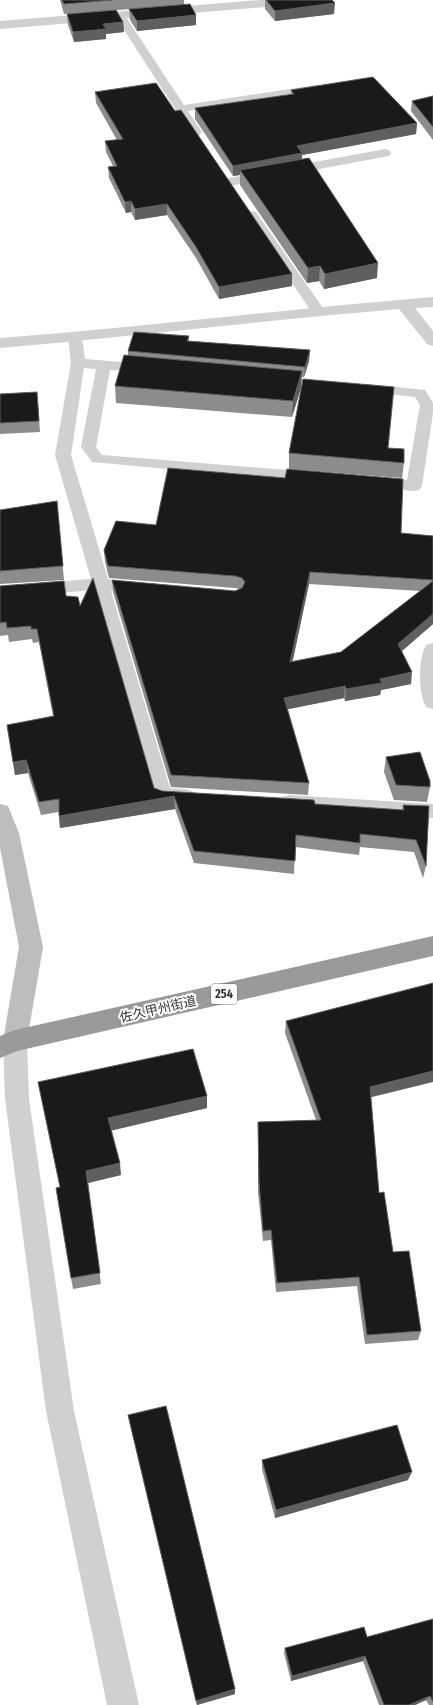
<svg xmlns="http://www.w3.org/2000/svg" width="433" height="1705" font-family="'Fira Sans Condensed','Noto Sans JP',sans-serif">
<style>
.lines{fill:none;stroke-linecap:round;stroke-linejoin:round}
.lane{fill:#d0d0d0;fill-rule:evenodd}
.street{fill:#d0d0d0;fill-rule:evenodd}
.secondary{fill:#bdbdbd;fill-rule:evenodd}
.highway{fill:#9a9a9a;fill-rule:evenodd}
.wall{fill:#8c8c8c;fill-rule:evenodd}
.shaded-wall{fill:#5f5f5f}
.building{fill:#1a1a1a;stroke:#5f5f5f}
.labels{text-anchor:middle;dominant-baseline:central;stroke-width:4;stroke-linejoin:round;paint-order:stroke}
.shield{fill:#fff;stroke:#707070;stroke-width:1}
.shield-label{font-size:12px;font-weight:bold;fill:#333}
.street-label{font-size:13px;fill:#333;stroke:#fff}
</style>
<rect width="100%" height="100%" fill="#fff"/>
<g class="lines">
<path class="lane" d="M120,13L124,14L184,105L316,85L320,86L322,88L320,90L316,91L188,111L202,132L200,135H192L115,16Z
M385,149L389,150L391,153L389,156L229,186L225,185L223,182L225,179L229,178Z
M252,211L256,212L325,311L323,314H313L311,311L246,215L248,212Z
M75,333L80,334L82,337L85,359L146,364L151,365L153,368L151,371L146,372L110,370L96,447L102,455L311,472L316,474L319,477L316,480L311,482L92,462L81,447L96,369L84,368L71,455L108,579L118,581L120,585L118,589L111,591L170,788L185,789L192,791L194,796L192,801C181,804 167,803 156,800L154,795L95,590L0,598V586L91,579L55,455L71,363L68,337L70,334Z
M368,384L425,390L433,403V413L422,486L419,490L414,491L378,488L373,486L370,483L373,480L378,478L407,480L420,405L415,397L363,391L361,388L363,385Z
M289,795L433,804V818L289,809L282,807L280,802L282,797Z"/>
<path class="street" d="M260,0H308L306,3L302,4L0,29V21Z
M433,297V307L415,308L433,331V346L427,344L399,309C266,320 133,337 0,348V338C145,327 288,309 433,297Z
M433,643V709L426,707C418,694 418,658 426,645Z
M15,1030L24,1033L27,1041L29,1099L74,1411L139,1705H107L46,1411L5,1099L3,1041L6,1033Z"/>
<path class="secondary" d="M0,804L8,806L19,833L43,947L27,1041L24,1049L15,1052L6,1049L3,1041L19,947L0,848Z"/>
<path class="highway" d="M433,936V956L17,1051L0,1058V1036L15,1030Z"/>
</g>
<path class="wall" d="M60,0H184V5L64,14Z
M265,0H266L334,14L275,21L265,9Z
M129,9L196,15V25L137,31L130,20Z
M67,14L123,22L124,32L106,34V39L74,42L68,25Z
M291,90L417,123L416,134L302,155V159L377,278L324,289L319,281L307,283L240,185V175L233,176L195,119V108L291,95Z
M95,92L292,286L219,299L196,258L167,215L135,220L131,212L126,213L109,178L108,167L113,166L106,152L105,141L117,140L96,103Z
M433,96V140L411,111L412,101Z
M189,336V341L310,350L309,361L304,377H302L301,388L292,417L116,403L115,386L128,356V351Z
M0,394L38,403L40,432L0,434Z
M388,448L404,463L402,478L289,469V453Z
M57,501L64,580L0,584V510Z
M156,525L401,533L433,536V624L402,651L411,684L381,690L380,695L345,701L344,698L288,709L309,783L308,795L171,787L113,592L112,580L235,591L240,589L235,588L109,578L105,562L104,550ZM309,584L420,591L341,652L292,662Z
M0,586L66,596L80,606L154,788L162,791L315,804L402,810L403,805L426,866L423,878L414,852L360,847L359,855L295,847L294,874L194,863L175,809L60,828L59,812L41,815L28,773L15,775L7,725L53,716L39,642L33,643L32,639L9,642L8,635L0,636Z
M386,757L430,787L427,802L394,800L384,772Z
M286,1021L371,1097L379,1193L393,1252L421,1331L418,1340L365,1344L357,1286L276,1292L271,1240L263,1241L258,1192V1122L316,1120L285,1033Z
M38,1082L207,1108L111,1130L121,1175L88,1183L101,1284L73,1289L71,1278L60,1187Z
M128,1415L235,1689V1694L197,1705L130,1424Z
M262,1460L408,1480L275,1518L262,1469Z
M433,1619V1705H429L426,1700L415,1705H379L363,1661L291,1681L284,1653L285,1648L367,1637Z"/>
<path class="shaded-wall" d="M335,3L334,14L275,21V11Z
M196,15V25L137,31V21Z
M123,22L124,32L106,34V39L74,42L73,32L103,24Z
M417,123L416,134L302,155V163L240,170V175L233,176V166L297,146Z
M131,201V212L126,213L125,202Z
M167,204V215L135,220V209Z
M378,263L377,278L324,289L325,274Z
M320,266L319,281L307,283L308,268Z
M292,274V286L219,299V287Z
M310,350L309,361L304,377L305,367Z
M302,371L301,388L292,417L293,401Z
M310,572L309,584L290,674V662Z
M433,614V624L396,656L398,644Z
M412,672L411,684L381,690L380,695L345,701L346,689L380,679Z
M345,686L344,698L284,710V698Z
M26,760L28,773L15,775L13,762Z
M174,796L175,809L60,828L59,816Z
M433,1071V1082L368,1098L370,1087Z
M207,1096V1108L110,1131L108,1118Z
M120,1163L121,1175L88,1183L101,1284L86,1171Z
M412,1472L408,1480L275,1518L276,1510Z
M365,1656L363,1661L291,1681L292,1676Z
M235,1689V1694L197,1705L196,1701Z
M430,1696L426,1700L415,1705H409Z"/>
<path class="building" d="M62,0H112L64,4Z
M266,0H332L335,3L275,11Z
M190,4L196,15L137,21L129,9Z
M116,10L123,22L103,24L106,29L73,32L67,14Z
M373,77L417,123L297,146L302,153L233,166L195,108L294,94L291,90Z
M156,83L175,111L181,110L292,274L219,287L196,247L167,204L135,209L131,201L125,202L108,167L117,166L105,141L123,139L95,92Z
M433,96V127L412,101Z
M309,158L378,263L325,274L320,266L308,268L240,170Z
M134,332L189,336L187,341L310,350L305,367L128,351Z
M124,355L302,371L293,401L115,386Z
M303,379L394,387L388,448L404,449V463L289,453Z
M37,392L39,421L0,423V394Z
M168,468L285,478L287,469L403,479L401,533L433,536V580L310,572L290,662L341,652L433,581V614L398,644L412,672L380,679L382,683L346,689L345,686L284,698L309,783L171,775L112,580L235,591L242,588L245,582L242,578L235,576L108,566L104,550L116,521L156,525Z
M57,501L63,566L0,571V510Z
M93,578L154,788L162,791L314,800L315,804L404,810L403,805L429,806L426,866L416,840L360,834V843L296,835L295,861L194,851L174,796L59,816V799L39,802L26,760L13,762L7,725L54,716L37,629H31V626L7,628L6,622L0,623V586L64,581L66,596L78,597L80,606Z
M420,752L430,781V787L396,785L386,757Z
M433,983V1071L370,1087L379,1193L384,1192L393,1252L409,1251L421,1331L367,1335L359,1277L277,1283L271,1230L263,1231L259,1182L258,1122L321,1120L286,1021Z
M193,1049L207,1096L108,1118L120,1163L86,1171L100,1273L71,1278L56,1188L60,1187L38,1082Z
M166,1406L235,1689L196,1701L128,1415Z
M397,1425L412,1472L276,1510L262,1460Z
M433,1619V1702L430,1696L409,1705H384L365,1656L292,1676L285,1648L364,1627L367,1637Z"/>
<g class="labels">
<rect class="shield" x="211" y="984" width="26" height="20" rx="3"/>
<g class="shield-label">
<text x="224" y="994">254</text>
</g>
<g class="street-label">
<text transform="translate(158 1009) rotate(-13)">佐久甲州街道</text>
</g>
</g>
</svg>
